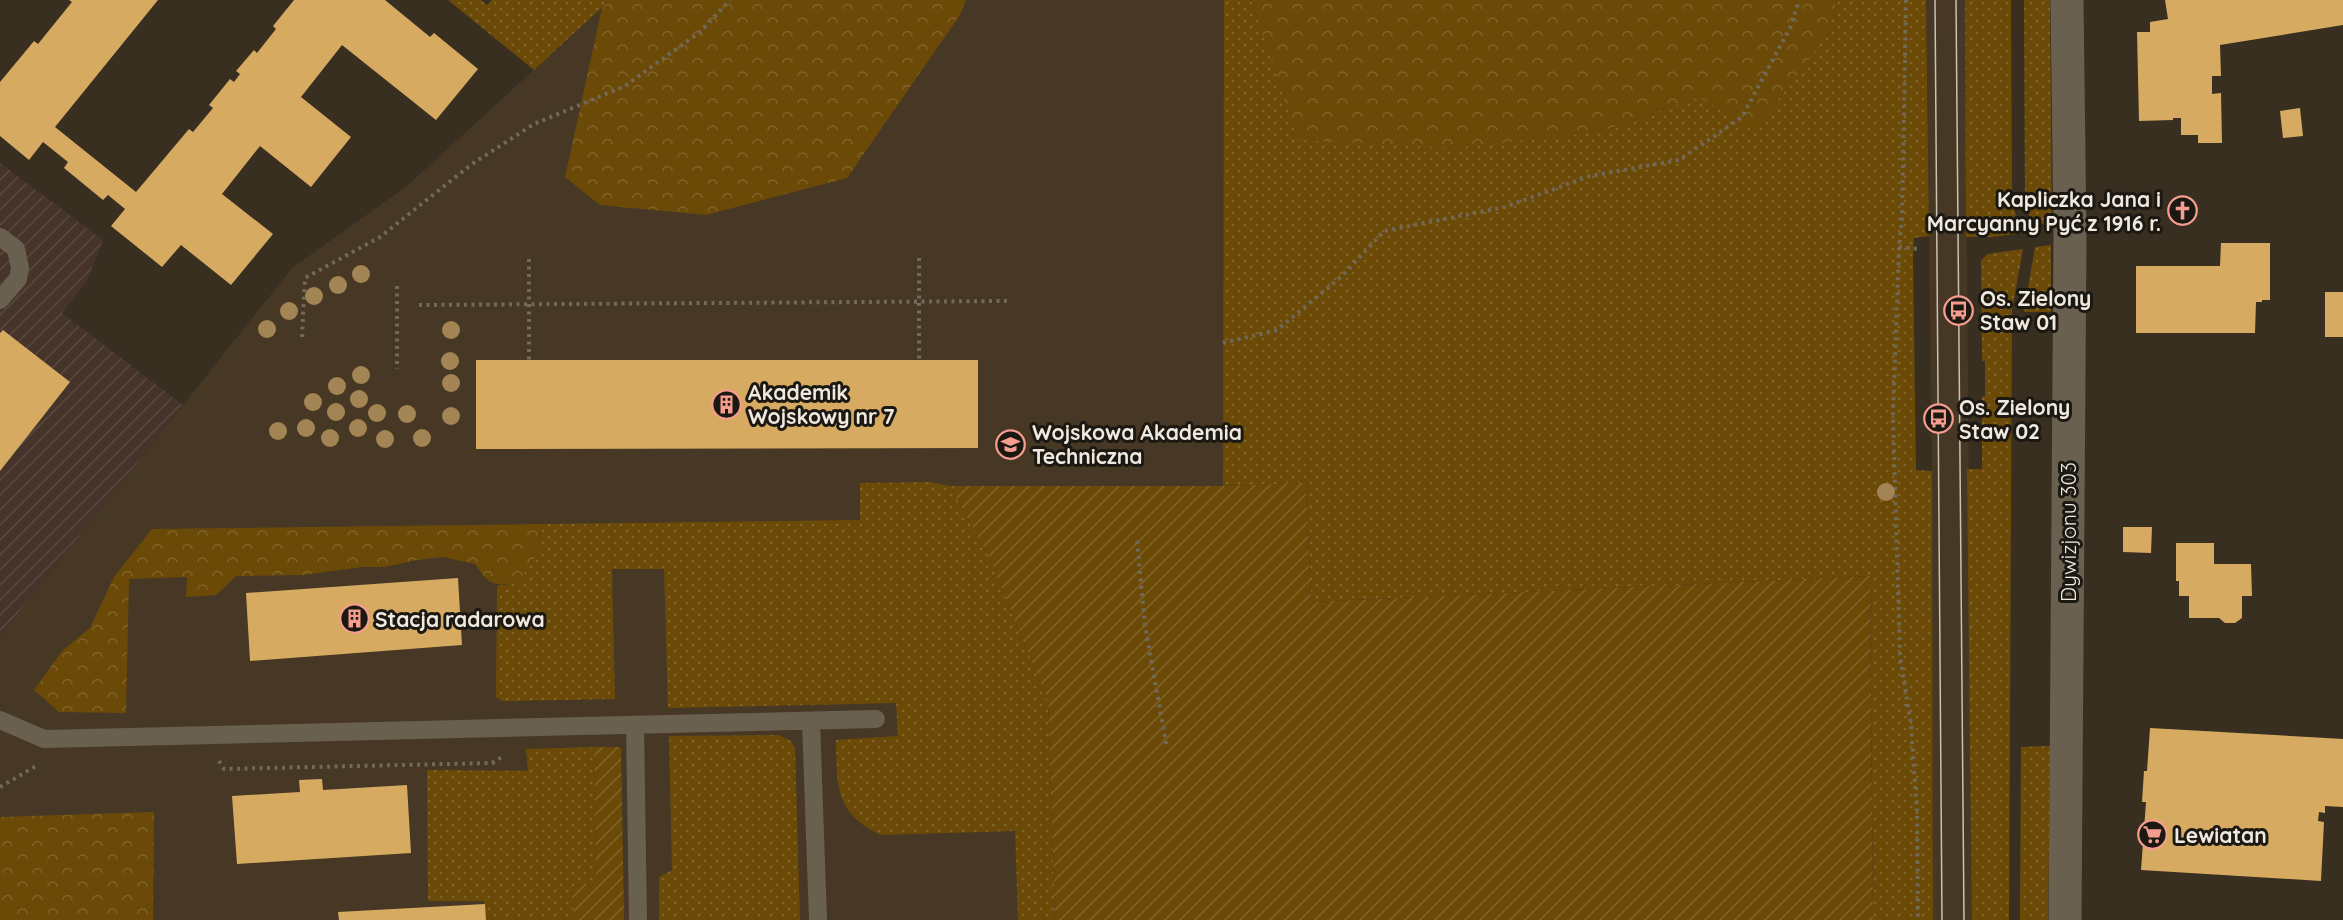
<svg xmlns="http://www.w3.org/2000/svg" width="2343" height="920" font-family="Quicksand,sans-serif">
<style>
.industrial{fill:url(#industrial-furrows)}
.built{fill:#463824}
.grass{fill:url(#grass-dots)}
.forest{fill:url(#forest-crowns)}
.garden{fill:url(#garden-furrows)}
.building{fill:#d7aa61}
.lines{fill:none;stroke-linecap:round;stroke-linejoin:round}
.path{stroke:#72695d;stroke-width:4;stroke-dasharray:3 4.5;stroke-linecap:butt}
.lane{stroke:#6a6050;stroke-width:18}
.street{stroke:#6a6050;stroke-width:33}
.tram{stroke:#c9c2b8;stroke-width:1.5}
.tree{fill:#a38454}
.labels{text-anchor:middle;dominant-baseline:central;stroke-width:6;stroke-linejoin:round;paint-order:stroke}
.poi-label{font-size:21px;font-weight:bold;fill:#efe9e0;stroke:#1c1812;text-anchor:start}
.street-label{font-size:21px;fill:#efe9e0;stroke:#1c1812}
</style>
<defs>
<pattern id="industrial-furrows" width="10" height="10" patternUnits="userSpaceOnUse" patternTransform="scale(1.5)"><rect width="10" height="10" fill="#46342b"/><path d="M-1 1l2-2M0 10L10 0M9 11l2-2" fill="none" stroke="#58483f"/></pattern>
<pattern id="grass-dots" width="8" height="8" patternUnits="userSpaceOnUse" patternTransform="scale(1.5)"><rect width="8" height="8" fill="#6b4a07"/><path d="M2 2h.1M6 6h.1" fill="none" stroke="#80642b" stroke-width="1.8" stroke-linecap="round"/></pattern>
<pattern id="forest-crowns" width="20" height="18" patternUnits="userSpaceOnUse" patternTransform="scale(1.5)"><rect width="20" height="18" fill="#6b4a07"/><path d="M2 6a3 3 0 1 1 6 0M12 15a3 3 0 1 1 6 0" fill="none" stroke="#80642b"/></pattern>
<pattern id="garden-furrows" width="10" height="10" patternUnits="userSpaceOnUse" patternTransform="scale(1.5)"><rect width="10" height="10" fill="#6b4a07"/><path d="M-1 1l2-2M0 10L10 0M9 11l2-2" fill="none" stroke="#80642b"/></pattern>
</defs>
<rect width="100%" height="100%" fill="#392f21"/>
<path class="industrial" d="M0,163L103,240L87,281L62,313L183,405L0,636Z"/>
<path class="built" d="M610,0H1866L1867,129L1306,483L1223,486L1048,701L1055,920H0V636L292,268L407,186Z
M1926,0H1965L1972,920H1933L1932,471Z"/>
<path class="grass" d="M448,0H481L487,5L492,0H610L534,70Z
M1224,0H1251L1299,140L1600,132L1699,97L1826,37L1837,0H1926L1929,236L1914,238L1913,260L1916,470L1932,471L1933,920H1873L1870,576L1311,602L1306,483L1223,486Z
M1965,0H2011L2012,202L2021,233L1992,237H1966Z
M2024,0H2050L2052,223L2039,224V229L2033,231L2025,199Z
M2051,245V312H2024L2035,247Z
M2023,249L2012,310L2009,920H1972L1967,469H1982V397L1985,396V361H1982L1981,261L1987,254Z
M930,482L950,486L988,555L1048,701L1055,920H1018L1015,831L881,835C834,813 837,785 836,740L898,736L896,703L668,708L664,569H612L615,699L502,701L496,697L497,586L517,583L537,555L542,524L860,520V483Z
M778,735L791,741L795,749L800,920H659V877L672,870L669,736Z
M2050,746L2048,920H2020L2021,747Z
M594,747L596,885L573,886L574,920H486L484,901H428L427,770L528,771L526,749Z"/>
<path class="forest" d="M610,0H966L960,15L847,178L706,215L600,205L565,177L602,8Z
M1251,0H1837L1826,37L1754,131L1699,97L1600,132L1453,148L1298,140Z
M542,524L537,555L517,583C492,586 489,585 475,564L443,557L417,560L385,567H362L303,575L236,576L216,595L186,597L187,577L129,579L126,713L59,712L34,690L63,650L90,628L114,577L152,529Z
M154,812L153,920H0V817Z"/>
<path class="garden" d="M1306,483L1311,602L1870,576L1873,920H1055L1048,701L988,555L950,486H1223Z
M594,747H621L624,920H574L573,886L596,885Z"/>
<path class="building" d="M69,0H158L55,127L136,192L189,129L193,132L213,108L209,105L230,79L234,82L240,74L236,71L254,50L257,53L276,29L273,26L294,0H385L430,37L434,33L478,69L436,120L342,45L301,97L351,137L311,187L260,146L222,194L273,234L231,285L181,245L162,267L111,226L125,209L108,195L103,200L64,168L68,162L43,142L29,160L0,136V82L34,41L38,44L72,2Z
M2165,0H2343V25L2220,45L2221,76H2212V94L2221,93L2222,143H2198V135H2181V118H2173V120L2139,121L2137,32H2150V22L2168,19Z
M2300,108L2303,136L2283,138L2280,111Z
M2177,208H2187V214L2177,215Z
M2221,243H2270V300H2262V302H2256L2255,333H2136V266H2220Z
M2325,292H2343V337H2325Z
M3,330L70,382L0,471V333Z
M476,360H978V448L476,449Z
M2123,527H2152L2151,553L2123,552Z
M2176,543H2214V564H2251L2252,596H2242V618L2235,623H2225L2219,618H2189V596H2179V581H2176Z
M458,578L462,645L250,661L246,593Z
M2150,728L2343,739V807L2325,806V813L2319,812L2318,821L2324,822L2321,881L2141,870L2146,802H2142L2144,771H2147Z
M322,779L323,790L407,785L411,853L237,864L232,796L300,792L299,780Z
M485,904L486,920H339L338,912Z"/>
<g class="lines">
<path class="path" d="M1906,0L1902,219L1899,247L1893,416L1900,656L1911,725L1917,811L1918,920
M1899,247L1920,249
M919,258V360
M529,259V360
M397,286V369
M419,305L1007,301
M302,337L305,278L380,237L472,164L534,124L625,86L700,32L730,0
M1223,343L1277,330L1341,277L1384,231L1505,207L1590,176L1679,160L1742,117L1791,26L1799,0
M1137,541L1145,626L1167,748
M219,761L224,769L492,763L502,757
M0,787L36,766"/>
<path class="lane" d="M0,237L16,249L20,268L18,279L0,300
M0,720L44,739L876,719
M811,721L818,920
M635,725L638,920"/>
<path class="street" d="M2065,920L2070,236L2067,0"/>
<path class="tram" d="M1935,0L1942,920
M1956,0L1964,920"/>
</g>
<g class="tree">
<circle cx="361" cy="274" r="9"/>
<circle cx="338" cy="285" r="9"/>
<circle cx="314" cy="296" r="9"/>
<circle cx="289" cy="311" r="9"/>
<circle cx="267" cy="329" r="9"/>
<circle cx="451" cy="330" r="9"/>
<circle cx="450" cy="361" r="9"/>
<circle cx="361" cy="375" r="9"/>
<circle cx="451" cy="383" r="9"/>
<circle cx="337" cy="386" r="9"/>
<circle cx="359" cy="399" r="9"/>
<circle cx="313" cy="402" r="9"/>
<circle cx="336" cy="412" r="9"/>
<circle cx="377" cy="413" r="9"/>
<circle cx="407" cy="414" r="9"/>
<circle cx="451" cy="416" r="9"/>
<circle cx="306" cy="428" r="9"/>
<circle cx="358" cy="428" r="9"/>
<circle cx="278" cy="431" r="9"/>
<circle cx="330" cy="438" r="9"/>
<circle cx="422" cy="438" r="9"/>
<circle cx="385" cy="439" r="9"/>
<circle cx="1886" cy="492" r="9"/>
</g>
<defs>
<symbol id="church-ring" viewBox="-11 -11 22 22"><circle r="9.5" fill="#1c1812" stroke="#f59d8e" stroke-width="1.5"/><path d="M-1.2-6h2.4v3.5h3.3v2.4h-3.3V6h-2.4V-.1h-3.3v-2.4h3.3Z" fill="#f59d8e"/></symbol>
<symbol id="bus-ring" viewBox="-11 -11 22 22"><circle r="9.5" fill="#1c1812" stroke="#f59d8e" stroke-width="1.5"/><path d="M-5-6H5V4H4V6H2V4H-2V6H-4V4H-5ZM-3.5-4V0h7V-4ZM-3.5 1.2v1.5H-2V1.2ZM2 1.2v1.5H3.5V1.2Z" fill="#f59d8e"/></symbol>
<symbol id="building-ring" viewBox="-11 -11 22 22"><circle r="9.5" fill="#1c1812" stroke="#f59d8e" stroke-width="1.5"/><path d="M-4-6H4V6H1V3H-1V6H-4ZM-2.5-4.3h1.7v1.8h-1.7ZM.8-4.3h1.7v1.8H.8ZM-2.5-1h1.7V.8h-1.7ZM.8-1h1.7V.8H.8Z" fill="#f59d8e"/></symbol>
<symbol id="university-ring" viewBox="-11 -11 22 22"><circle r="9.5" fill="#1c1812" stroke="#f59d8e" stroke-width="1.5"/><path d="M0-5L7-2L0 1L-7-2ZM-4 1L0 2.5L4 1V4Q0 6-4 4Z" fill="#f59d8e"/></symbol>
<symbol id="supermarket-ring" viewBox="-11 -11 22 22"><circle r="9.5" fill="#1c1812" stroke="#f59d8e" stroke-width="1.5"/><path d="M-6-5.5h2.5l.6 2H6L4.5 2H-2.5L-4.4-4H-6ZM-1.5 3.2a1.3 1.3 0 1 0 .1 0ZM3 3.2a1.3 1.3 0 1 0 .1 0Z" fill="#f59d8e"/></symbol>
</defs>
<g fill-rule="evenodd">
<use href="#church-ring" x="2166" y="194" width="33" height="33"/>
<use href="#bus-ring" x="1942" y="294" width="33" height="33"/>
<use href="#building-ring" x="710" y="388" width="33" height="33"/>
<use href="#bus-ring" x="1922" y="402" width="33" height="33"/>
<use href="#university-ring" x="994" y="428" width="33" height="33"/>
<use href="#building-ring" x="338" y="602" width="33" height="33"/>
<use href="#supermarket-ring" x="2136" y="818" width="33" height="33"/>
</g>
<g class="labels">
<g class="poi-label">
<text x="2161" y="199" text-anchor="end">Kapliczka Jana i<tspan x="2161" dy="24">Marcyanny Pyć z 1916 r.</tspan></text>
<text x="1980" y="298">Os. Zielony<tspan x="1980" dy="24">Staw 01</tspan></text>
<text x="748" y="392">Akademik<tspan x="748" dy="24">Wojskowy nr 7</tspan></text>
<text x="1959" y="407">Os. Zielony<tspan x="1959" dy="24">Staw 02</tspan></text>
<text x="1032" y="432">Wojskowa Akademia<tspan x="1032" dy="24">Techniczna</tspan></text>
<text x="375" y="619">Stacja radarowa</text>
<text x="2174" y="835">Lewiatan</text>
</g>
<g class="street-label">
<text transform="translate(2068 532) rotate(-90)">Dywizjonu 303</text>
</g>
</g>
</svg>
